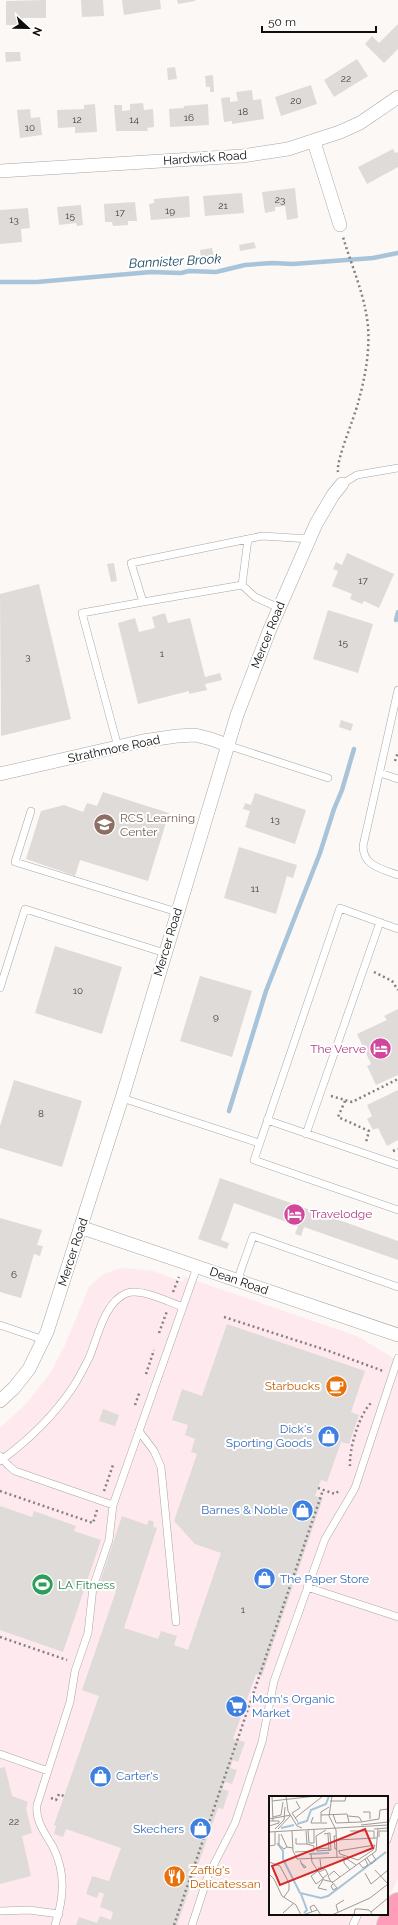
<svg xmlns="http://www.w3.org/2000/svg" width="398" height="1925" font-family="Raleway,sans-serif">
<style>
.commercial{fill:#fee9ee}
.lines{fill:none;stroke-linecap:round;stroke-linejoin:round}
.stream{stroke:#a7c4da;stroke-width:4.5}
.building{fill:#dfdbd9}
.lane-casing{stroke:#a9a6a3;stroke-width:8}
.street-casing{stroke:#a9a6a3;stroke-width:14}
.highway-casing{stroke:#d4d4d3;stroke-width:24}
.path{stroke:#84817f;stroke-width:2.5;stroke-dasharray:2 3;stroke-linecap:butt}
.lane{stroke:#fff;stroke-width:7}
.street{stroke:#fff;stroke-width:13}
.highway{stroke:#fe9db9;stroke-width:22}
.labels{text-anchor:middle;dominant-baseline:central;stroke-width:4;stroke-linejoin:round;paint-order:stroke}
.number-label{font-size:10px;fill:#434140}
.street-label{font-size:12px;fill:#0f0e0d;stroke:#fff}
.education-label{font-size:12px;fill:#785e54;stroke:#fff;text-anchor:start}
.hotel-label{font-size:12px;fill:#b23c85;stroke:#fff;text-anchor:end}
.food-label{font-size:12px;fill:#c56008;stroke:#fff;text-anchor:end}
.shop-label{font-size:12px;fill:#366cbe;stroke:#fff;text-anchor:end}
.leisure-label{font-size:12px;fill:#27864d;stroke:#fff;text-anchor:start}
.water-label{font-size:13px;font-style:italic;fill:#0c3e5d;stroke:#fff}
.inset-river{fill:none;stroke:#a7c4da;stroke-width:2}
.inset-road{fill:none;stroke:#9d9a98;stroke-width:1}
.view{fill:#d62828;fill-opacity:0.15;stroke:#d62828;stroke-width:2}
.inset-edge{fill:none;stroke:#0f0e0d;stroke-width:2}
</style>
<rect width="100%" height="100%" fill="#fcf8f5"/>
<path class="commercial" d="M125,1268L153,1271L183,1282L185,1277L357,1336L398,1361V1879L387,1901V1797H270V1914H380L375,1925H0V1428L27,1403L51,1372L65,1345L89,1287L102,1275L117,1269Z"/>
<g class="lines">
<path class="stream" d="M0,282H37L151,272L181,273L189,271L216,272L245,265L272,263L293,264L373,258L398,253
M396,620L398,612
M229,1111L266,991L320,853L334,809L342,790L354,749"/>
</g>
<path class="building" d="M46,0V18H23V25H6V1Z
M81,0H103L104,16L82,17Z
M122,0H160L161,9L124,15Z
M177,0H195V1L178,4Z
M398,24V49L384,63L365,44L372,36L379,43Z
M5,52H20L21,61L6,62Z
M357,59L368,76L334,97L324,80Z
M175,67L177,79L168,80L167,68Z
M213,75L214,92H210V87H206L205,76Z
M311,85L317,104L281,116L275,97Z
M252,90L253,100L261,99L264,119L232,124V121L224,122L221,98L230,97V102L238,101L236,92Z
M143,103L144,110L153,109L154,127L147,128L148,131H116L114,105H122V111L130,110V104Z
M95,104L97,132L75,133V127L58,128L57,110L84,109V105Z
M208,104L209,125L170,127L169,109L184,108V106Z
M30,109L31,118L40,117L42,135L20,138L17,110Z
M393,149L395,153L398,152V167L367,184L358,167Z
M295,188L298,218L287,220L285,206L275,207V211L265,213L262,192Z
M242,193L244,213L205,216L203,196Z
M189,196L190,217L151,220L149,204L154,203V199Z
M135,202L137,221H128V225L113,226L112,222H105L104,204Z
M81,205L83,225L77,226L76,223L59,225L57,207Z
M28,208L30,228L21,229L22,242L0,244V210Z
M254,242L256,248L240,251L239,245Z
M212,248L214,257L201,259L200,250Z
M347,553L394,574L379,608L364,601L362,604L350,599L352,594L332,586L338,571L333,569L336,562L342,565Z
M114,563L117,581L111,582L107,564Z
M39,584L71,719L1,736L0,594Z
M328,610L373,624L358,673L313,659Z
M165,613L168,623L190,618L205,677L220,673L222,680L205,684L207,690L189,694V691L138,704L118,623L135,618L139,632L155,628L152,617Z
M341,720L353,724L351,731L339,727Z
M103,792L169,813L148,881L80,860L75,876L26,859L41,811L64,805L83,812L87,803L97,806Z
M255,793L306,810L295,844L245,827L250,811L243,809L245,803L251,805Z
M239,847L297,865L293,878L287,876L276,914L224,898Z
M55,946L122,967L102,1034L35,1013Z
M200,976L252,991L232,1057L180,1041Z
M398,1009V1075L376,1085L367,1066L371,1064L357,1034L387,1020L384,1016Z
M14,1080L82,1101L62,1167L0,1148V1126Z
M398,1090V1140L387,1146L378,1128L373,1130L367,1119L372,1116L367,1105Z
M220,1178L398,1241V1260L304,1227L301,1236L295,1234L298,1226L234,1203L221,1240L229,1243L227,1249L198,1239Z
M0,1218L42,1230L37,1245L43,1246L40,1256L34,1254L21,1298L0,1292Z
M227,1324L365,1371L351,1412L359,1415L349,1444L341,1442L327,1482L321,1480L315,1496L323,1498L262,1676L256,1674L233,1739L245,1742L238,1762L233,1760L230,1768L237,1770L232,1784L225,1782L222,1789L229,1791L223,1809L218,1808L177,1925H76L79,1917L97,1923L100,1916L111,1920L113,1912L100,1907L104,1894L99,1892L97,1898L86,1894L92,1876L109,1881L121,1848L66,1829L63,1837L54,1834L56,1826L54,1825L99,1696L82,1690L116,1591L99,1585L122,1516L147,1525L149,1520L154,1522L153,1527L157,1528L124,1628L158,1639L161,1631L177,1636L174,1645L188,1650L221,1553L195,1544L174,1521L197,1454L191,1452L195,1439L185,1435L188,1425L172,1420L182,1389L202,1396Z
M103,1409L119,1415L115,1426L99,1421Z
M0,1506L32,1517L34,1511L76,1526L74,1531L101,1540L63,1652L0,1630Z
M5,1767L12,1796L28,1802L26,1808L32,1833L22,1836L31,1876L0,1884V1768Z"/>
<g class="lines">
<defs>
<path id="lane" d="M342,484L357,475L398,468
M248,539L242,585L143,602L131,563L248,539L262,536L310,539
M242,585L255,597L279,608
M398,690L363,846C363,866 382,869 398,875
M227,745L328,778
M118,747L82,613L143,602
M380,773L398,779
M31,811L15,862L177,912
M398,929L340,908L254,1160L398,1210
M0,988L25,909L165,953
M122,1098L259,1143
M267,1120L398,1165
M306,1134L380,922
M237,1281L253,1236L398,1287
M0,1325L44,1340
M139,1431L154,1451L161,1467L176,1622
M0,1456L9,1466L15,1471L113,1505
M0,1461C29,1440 53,1417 73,1387C79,1378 84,1368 89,1358C98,1337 104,1302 127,1293C141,1288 169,1302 183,1307
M307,1587L398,1617
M0,1754L48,1771
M387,1840L398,1807
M0,1911L29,1910L59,1914
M55,1925C64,1898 66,1873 53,1847C45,1833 35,1821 37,1805L70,1702L75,1671L88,1633L93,1587L109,1540L113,1505L197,1267
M192,1925L208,1876L235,1823L262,1742L274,1681L325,1539L355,1488L398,1358
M353,1925L358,1914"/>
<path id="street" d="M314,142L340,225
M0,171L242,156L288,149L340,132L360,123L398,97
M0,774L143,741L177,736L195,735L211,739L227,745
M80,1227L398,1335
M0,1401L14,1388L29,1369L47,1332L122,1098L237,715L270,629L316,524L333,495L342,484"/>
<path id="highway" d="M388,1925L398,1904"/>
</defs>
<use href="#lane" class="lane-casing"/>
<use href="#street" class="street-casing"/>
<use href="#highway" class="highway-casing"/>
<path class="path" d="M338,472C336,460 354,419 358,403C366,375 372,341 366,313C362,289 350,261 343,237
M395,761L398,752
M374,972L392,981L398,990
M331,1096L352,1102L398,1079
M345,1101L338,1117L369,1131L366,1142
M393,1151L398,1149
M173,1292L179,1277
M224,1317L329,1351L383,1371
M159,1333L167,1311
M146,1374L154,1350
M135,1405L140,1391
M350,1466C349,1449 359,1415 371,1403
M318,1488L335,1494L340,1490
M0,1491L93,1523L97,1510
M104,1491L113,1465
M0,1637L67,1660
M51,1798L56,1800L59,1794L64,1796
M174,1925L323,1490"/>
<use href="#lane" class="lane"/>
<use href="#street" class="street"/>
<use href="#highway" class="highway"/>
</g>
<defs>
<symbol id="school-disc" viewBox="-11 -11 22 22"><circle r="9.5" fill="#8d6e63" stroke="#fff"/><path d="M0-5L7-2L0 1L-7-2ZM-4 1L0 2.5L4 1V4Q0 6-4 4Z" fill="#fff"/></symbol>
<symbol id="hotel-disc" viewBox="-11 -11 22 22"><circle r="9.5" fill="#d1479c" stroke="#fff"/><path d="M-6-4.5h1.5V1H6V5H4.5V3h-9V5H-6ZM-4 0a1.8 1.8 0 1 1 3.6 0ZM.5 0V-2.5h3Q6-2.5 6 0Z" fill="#fff"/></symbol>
<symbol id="cafe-disc" viewBox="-11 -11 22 22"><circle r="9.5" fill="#e8710a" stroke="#fff"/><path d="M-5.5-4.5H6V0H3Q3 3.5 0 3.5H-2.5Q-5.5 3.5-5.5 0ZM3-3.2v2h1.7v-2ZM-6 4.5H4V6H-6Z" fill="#fff"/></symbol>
<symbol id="shop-disc" viewBox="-11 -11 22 22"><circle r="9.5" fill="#3f7fe0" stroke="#fff"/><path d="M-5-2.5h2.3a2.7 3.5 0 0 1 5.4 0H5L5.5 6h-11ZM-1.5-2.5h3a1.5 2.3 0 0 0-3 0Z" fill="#fff"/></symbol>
<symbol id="stadium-disc" viewBox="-11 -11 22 22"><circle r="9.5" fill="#2e9e5b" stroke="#fff"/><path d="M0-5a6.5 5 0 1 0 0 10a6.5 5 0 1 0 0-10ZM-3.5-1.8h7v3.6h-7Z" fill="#fff"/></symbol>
<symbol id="supermarket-disc" viewBox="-11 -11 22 22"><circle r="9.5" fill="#3f7fe0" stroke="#fff"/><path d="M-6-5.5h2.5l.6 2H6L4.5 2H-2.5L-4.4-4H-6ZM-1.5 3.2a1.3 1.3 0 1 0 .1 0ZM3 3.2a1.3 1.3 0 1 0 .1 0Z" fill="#fff"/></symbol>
<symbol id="restaurant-disc" viewBox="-11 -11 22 22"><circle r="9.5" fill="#e8710a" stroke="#fff"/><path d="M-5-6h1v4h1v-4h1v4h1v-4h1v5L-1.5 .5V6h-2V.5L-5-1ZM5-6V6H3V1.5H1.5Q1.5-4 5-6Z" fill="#fff"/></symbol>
</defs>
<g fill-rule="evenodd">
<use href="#school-disc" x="92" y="812" width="25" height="25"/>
<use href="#hotel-disc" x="368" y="1036" width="25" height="25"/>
<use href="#hotel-disc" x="282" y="1202" width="25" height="25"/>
<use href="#cafe-disc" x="324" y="1374" width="25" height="25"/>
<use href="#shop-disc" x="316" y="1424" width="25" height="25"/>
<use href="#shop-disc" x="290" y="1498" width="25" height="25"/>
<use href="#shop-disc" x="252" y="1566" width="25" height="25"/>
<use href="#stadium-disc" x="30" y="1572" width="25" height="25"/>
<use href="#supermarket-disc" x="224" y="1694" width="25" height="25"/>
<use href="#shop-disc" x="88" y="1764" width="25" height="25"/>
<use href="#shop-disc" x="188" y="1816" width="25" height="25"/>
<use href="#restaurant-disc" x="162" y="1864" width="25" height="25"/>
</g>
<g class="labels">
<g class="number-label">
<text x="346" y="78">22</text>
<text x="296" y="100">20</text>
<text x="243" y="111">18</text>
<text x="189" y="117">16</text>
<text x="77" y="119">12</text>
<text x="134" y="119">14</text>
<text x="30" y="127">10</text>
<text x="280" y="199">23</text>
<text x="223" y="205">21</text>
<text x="170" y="210">19</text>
<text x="120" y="212">17</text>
<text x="70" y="215">15</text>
<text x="14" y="219">13</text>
<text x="363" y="580">17</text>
<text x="343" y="642">15</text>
<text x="162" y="653">1</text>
<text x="28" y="656">3</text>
<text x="275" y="819">13</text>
<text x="255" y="888">11</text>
<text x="78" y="990">10</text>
<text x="216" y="1016">9</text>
<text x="41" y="1113">8</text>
<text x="14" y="1274">6</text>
<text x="243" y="1609">1</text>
<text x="14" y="1821">22</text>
</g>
<g class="street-label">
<text transform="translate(205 158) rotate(-4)">Hardwick Road</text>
<text transform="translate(268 635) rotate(-68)">Mercer Road</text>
<text transform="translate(114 749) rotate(-12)">Strathmore Road</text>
<text transform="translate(168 942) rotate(-73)">Mercer Road</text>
<text transform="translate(73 1252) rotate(-72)">Mercer Road</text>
<text transform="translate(239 1281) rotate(19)">Dean Road</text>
</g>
<g class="education-label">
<text x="120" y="818">RCS Learning<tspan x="120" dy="14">Center</tspan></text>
</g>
<g class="hotel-label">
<text x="366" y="1049">The Verve</text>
<text x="310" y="1214" text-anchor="start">Travelodge</text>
</g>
<g class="food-label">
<text x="320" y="1386">Starbucks</text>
<text x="190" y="1870" text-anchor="start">Zaftig's<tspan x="190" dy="14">Delicatessan</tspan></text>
</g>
<g class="shop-label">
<text x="312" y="1429">Dick's<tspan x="312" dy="14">Sporting Goods</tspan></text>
<text x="288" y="1510">Barnes &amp; Noble</text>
<text x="280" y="1579" text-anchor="start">The Paper Store</text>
<text x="252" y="1699" text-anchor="start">Mom's Organic<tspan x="252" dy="14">Market</tspan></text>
<text x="116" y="1776" text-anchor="start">Carter's</text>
<text x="184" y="1829">Skechers</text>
</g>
<g class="leisure-label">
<text x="58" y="1585">LA Fitness</text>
</g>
<g class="water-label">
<text transform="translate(175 261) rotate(-3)">Bannister Brook</text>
</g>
</g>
<g transform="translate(269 1796)">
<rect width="119" height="119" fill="#fcf8f5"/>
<path class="inset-river" d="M28,28L38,25L42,14L57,8L60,0M12,32L25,29M8,47L14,55V63L31,97L52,102L59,100L117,56M40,58L60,57M32,98L38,114L35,117"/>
<path class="inset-road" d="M3,0L4,25M17,0L19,15L28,30L33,32M63,0L60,20L67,34L68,61M3,5L47,0M27,5L31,12L23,17L29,26M61,5H76L77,0M94,16H101V23M64,18L67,27L92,26L110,23L111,14L119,13M52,19L78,18L80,26M79,20L90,21L93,26M4,21L12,19L14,6M44,21L42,27H58M26,22L54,0M0,23L22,19M0,25H10V27L0,30M52,26V16L60,11M92,29L119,26M6,33L15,24L16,11M9,33L21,20M105,33L119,32M39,34L40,47H45V34M23,35L24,55L28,63L75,61L87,69M81,35H105V42M0,36L119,29M10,38V49L15,53L18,51M12,38L18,51L24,52M55,38L61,37L62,54L48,55L47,40L57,34M59,38L60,55M67,40H65L66,53H68M110,41V35H119M27,42V48H38M67,44L108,42M0,50L6,49V36M48,53L60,52M69,55L106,49M70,55L71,58L89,64L104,54L106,49M26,56L45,55V50L38,48L37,35M42,58L43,66L55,84L64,86L107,55L109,33M75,61V67L81,74M98,62L102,68L107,64L103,58M31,64L32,66V67L35,72L37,71L32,67M0,66L11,70L20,87V94L15,101M90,67L94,72L99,69L96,63M49,72H52L51,63M106,74L119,88M49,75L42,80L47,88L54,83M50,76L56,73L59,78L54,82M96,77L102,88L119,74M0,78L5,83L13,100L27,109L32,119M54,84L49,92L58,94M62,86L59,80L65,75L71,81M63,86L68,92L64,94L62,90L64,88M43,116L41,111L45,109L52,119M69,116L67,109L75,104M102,116L119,102M14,117L25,107M34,119L48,114M63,119L101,102L119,88M85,119L86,113H90L100,114L104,119"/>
<path class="view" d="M96,33L104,52L11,89L3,70Z"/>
<rect width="119" height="119" class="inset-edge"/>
</g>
<g transform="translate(28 28) rotate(112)" stroke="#ffffff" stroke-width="3" paint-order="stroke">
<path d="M0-3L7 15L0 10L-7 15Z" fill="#0f0e0d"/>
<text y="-6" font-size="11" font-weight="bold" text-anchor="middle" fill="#0f0e0d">N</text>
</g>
<path d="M262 26v6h114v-6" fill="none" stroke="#0f0e0d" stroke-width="2"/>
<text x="268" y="26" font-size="12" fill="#0f0e0d" stroke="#ffffff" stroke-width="3" paint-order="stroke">50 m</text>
</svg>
